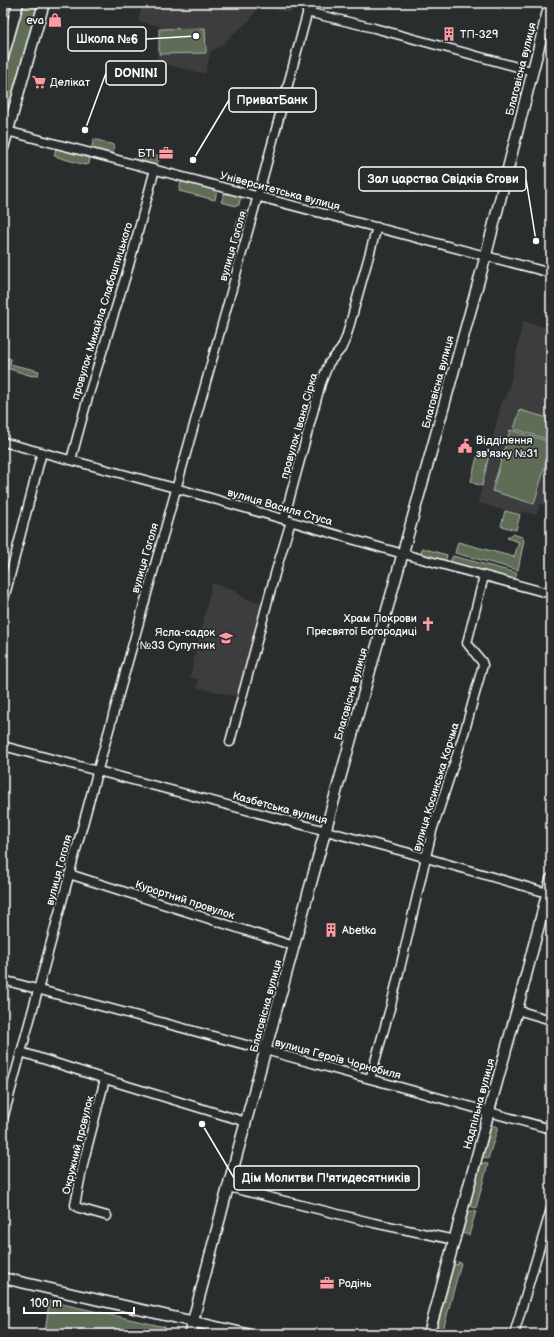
<svg xmlns="http://www.w3.org/2000/svg" width="554" height="1337" font-family="'Balsamiq Sans',sans-serif">
<style>
.built{fill:#3c3c41}
.green{fill:#5e6d56;stroke:#aeb6aa}
.lines{fill:none;stroke-linecap:round;stroke-linejoin:round}
.minor-casing{stroke:#fff;stroke-width:11}
.major-casing{stroke:#fff;stroke-width:13}
.minor{stroke:#2a2d2e;stroke-width:8}
.major{stroke:#2a2d2e;stroke-width:10}
.labels{text-anchor:middle;dominant-baseline:central;stroke-width:3.5;stroke-linejoin:round;paint-order:stroke}
.poi-label{font-size:11px;fill:#fff;stroke:#2a2d2e;text-anchor:start}
.street-label{font-size:11px;fill:#fff;stroke:#2a2d2e}
.leader{fill:none;stroke:#fff;stroke-width:1.5}
.callout-dot{fill:#fff;stroke:#2a2d2e;stroke-width:1.5}
.callout{fill:#2a2d2e;stroke:#fff;stroke-width:1.5}
.callout-label{font-size:12px;text-anchor:middle;font-weight:bold;fill:#fff}
</style>
<rect width="100%" height="100%" fill="#2a2d2e"/>
<filter id="ink" filterUnits="userSpaceOnUse"><feTurbulence type="fractalNoise" baseFrequency=".025" numOctaves="2"/><feDisplacementMap in="SourceGraphic" scale="8" xChannelSelector="R" yChannelSelector="G"/><feConvolveMatrix kernelMatrix="1 2 1 2 8 2 1 2 1" color-interpolation-filters="sRGB"/></filter>
<g filter="url(#ink)">
<path class="built" d="M143,3H294L291,13L267,8L256,10L251,19L219,47L211,51L205,74L156,62L159,48V29H163V27L138,21Z
M549,319L551,320V507L540,504L536,515L521,511L520,515L478,503L502,399L505,400L510,384L523,321L546,328Z
M212,583L235,591L246,599L263,603L237,697L196,687L199,679L190,677Z"/>
<path class="green" d="M23,3H41L7,119L3,120V73Z
M205,28L206,53L159,54V29Z
M94,139L114,145L113,154L91,149Z
M56,148L90,157L89,164L85,165L54,156Z
M140,151L159,156L157,166L136,160L138,152Z
M183,181L217,190L215,200L179,191L181,182Z
M225,192L241,196L239,205L236,206L221,202Z
M241,210L249,213L241,242L232,239Z
M3,357L11,359L10,364L39,371L38,375L32,376L3,367Z
M520,410L551,419V427L547,439L514,429Z
M510,430L551,442V446L534,504L492,491Z
M481,453L489,455L482,486L473,483L471,481L477,457Z
M505,511L520,515L516,530L501,526Z
M513,534L522,537L524,540L518,570L455,553L458,542L514,557L519,542L507,538Z
M422,548L447,555L445,562L421,555Z
M453,556L517,573L515,578L511,580L452,564L450,562Z
M491,1125L498,1127L488,1159L482,1157Z
M482,1163L488,1164L476,1208L469,1206L481,1164Z
M471,1211H476L469,1235L462,1233L467,1213Z
M458,1262L461,1263L442,1334H435L454,1264L458,1265Z
M49,1301L165,1327L164,1334H45Z"/>
<g class="lines">
<defs>
<path id="minor" d="M307,12L374,28L532,71
M3,130L551,273
M3,442L190,492L389,550L551,594
M71,460L88,397L128,269L155,169
M284,519L321,383L329,363L341,349L346,338L377,227
M3,603L42,452
M230,742L275,574L291,521
M3,746L406,852L551,894
M69,874L294,946
M3,980C126,1012 248,1045 370,1079C431,1095 491,1113 551,1129
M517,1010L551,1020
M21,1052L105,1079
M370,1079L391,1005L404,952L432,831L465,730L481,672L483,665L482,662L467,643L484,576
M3,1119L95,780L262,181L310,3
M228,1187L374,1223L455,1240
M107,1216L79,1208L75,1205L84,1160L105,1079L246,1122
M514,1334L551,1209"/>
<path id="major" d="M3,57L18,3
M3,148L44,3
M3,1278L247,1334
M191,1334L193,1321L228,1187L325,832L486,255L550,3
M429,1334L492,1100L517,1010L551,879"/>
</defs>
<use href="#minor" class="minor-casing"/>
<use href="#major" class="major-casing"/>
<use href="#minor" class="minor"/>
<use href="#major" class="major"/>
</g>
</g>
<defs>
<symbol id="shop-bare" viewBox="-9 -9 18 18"><path d="M-5-2.5h2.3a2.7 3.5 0 0 1 5.4 0H5L5.5 6h-11ZM-1.5-2.5h3a1.5 2.3 0 0 0-3 0Z" fill="#ff9aa2" stroke="#2a2d2e" stroke-width="2.5" paint-order="stroke"/></symbol>
<symbol id="building-bare" viewBox="-9 -9 18 18"><path d="M-4-6H4V6H1V3H-1V6H-4ZM-2.5-4.3h1.7v1.8h-1.7ZM.8-4.3h1.7v1.8H.8ZM-2.5-1h1.7V.8h-1.7ZM.8-1h1.7V.8H.8Z" fill="#ff9aa2" stroke="#2a2d2e" stroke-width="2.5" paint-order="stroke"/></symbol>
<symbol id="supermarket-bare" viewBox="-9 -9 18 18"><path d="M-6-5.5h2.5l.6 2H6L4.5 2H-2.5L-4.4-4H-6ZM-1.5 3.2a1.3 1.3 0 1 0 .1 0ZM3 3.2a1.3 1.3 0 1 0 .1 0Z" fill="#ff9aa2" stroke="#2a2d2e" stroke-width="2.5" paint-order="stroke"/></symbol>
<symbol id="office-bare" viewBox="-9 -9 18 18"><path d="M-6-3h4V-5.5h4V-3h4V5H-6ZM-1-4.5V-3h2v-1.5ZM-6 0V1H6V0Z" fill="#ff9aa2" stroke="#2a2d2e" stroke-width="2.5" paint-order="stroke"/></symbol>
<symbol id="civic-bare" viewBox="-9 -9 18 18"><path d="M-.6-6.5H3V-4.5H.6V-3L4-1V1h2V6H-6V1h2V-1L-.6-3ZM-1.2 2.5V6h2.4V2.5Z" fill="#ff9aa2" stroke="#2a2d2e" stroke-width="2.5" paint-order="stroke"/></symbol>
<symbol id="church-bare" viewBox="-9 -9 18 18"><path d="M-1.2-6h2.4v3.5h3.3v2.4h-3.3V6h-2.4V-.1h-3.3v-2.4h3.3Z" fill="#ff9aa2" stroke="#2a2d2e" stroke-width="2.5" paint-order="stroke"/></symbol>
<symbol id="school-bare" viewBox="-9 -9 18 18"><path d="M0-5L7-2L0 1L-7-2ZM-4 1L0 2.5L4 1V4Q0 6-4 4Z" fill="#ff9aa2" stroke="#2a2d2e" stroke-width="2.5" paint-order="stroke"/></symbol>
</defs>
<g fill-rule="evenodd">
<use href="#shop-bare" x="45" y="10" width="20" height="20"/>
<use href="#building-bare" x="439" y="24" width="20" height="20"/>
<use href="#supermarket-bare" x="29" y="72" width="20" height="20"/>
<use href="#office-bare" x="156" y="143" width="20" height="20"/>
<use href="#civic-bare" x="455" y="436" width="20" height="20"/>
<use href="#church-bare" x="418" y="614" width="20" height="20"/>
<use href="#school-bare" x="216" y="628" width="20" height="20"/>
<use href="#building-bare" x="321" y="920" width="20" height="20"/>
<use href="#office-bare" x="317" y="1273" width="20" height="20"/>
</g>
<g class="labels">
<g class="poi-label">
<text x="44" y="20" text-anchor="end">eva</text>
<text x="460" y="34">ТП-329</text>
<text x="50" y="82">Делікат</text>
<text x="155" y="153" text-anchor="end">БТІ</text>
<text x="476" y="440">Відділення<tspan x="476" dy="13">зв'язку №31</tspan></text>
<text x="417" y="618" text-anchor="end">Храм Покрови<tspan x="417" dy="13">Пресвятої Богородиці</tspan></text>
<text x="215" y="632" text-anchor="end">Ясла-садок<tspan x="215" dy="13">№33 Супутник</tspan></text>
<text x="342" y="930">Abetka</text>
<text x="338" y="1283">Родінь</text>
</g>
<g class="street-label">
<text transform="translate(521 69) rotate(-76)">Благовісна вулиця</text>
<text transform="translate(280 191) rotate(15)">Університетська вулиця</text>
<text transform="translate(233 246) rotate(-74)">вулиця Гоголя</text>
<text transform="translate(102 311) rotate(-73)">провулок Михайла Слабошпицького</text>
<text transform="translate(438 382) rotate(-75)">Благовісна вулиця</text>
<text transform="translate(299 426) rotate(-74)">провулок Івана Сірка</text>
<text transform="translate(280 507) rotate(16)">вулиця Василя Стуса</text>
<text transform="translate(145 558) rotate(-74)">вулиця Гоголя</text>
<text transform="translate(351 694) rotate(-74)">Благовісна вулиця</text>
<text transform="translate(436 787) rotate(-73)">вулиця Косинська Корчма</text>
<text transform="translate(280 808) rotate(15)">Казбетська вулиця</text>
<text transform="translate(59 870) rotate(-75)">вулиця Гоголя</text>
<text transform="translate(185 900) rotate(18)">Курортний провулок</text>
<text transform="translate(266 1006) rotate(-75)">Благовісна вулиця</text>
<text transform="translate(338 1059) rotate(15)">вулиця Героїв Чорнобиля</text>
<text transform="translate(479 1104) rotate(-75)">Надпільна вулиця</text>
<text transform="translate(78 1145) rotate(-76)">Окружний провулок</text>
</g>
</g>
<path class="leader" d="M196 36L146 39M85 130L106 73M193 160L229 100M536 241L526 179M202 1124L234 1178"/>
<g class="callout-dot">
<circle cx="196" cy="36" r="4"/>
<circle cx="85" cy="130" r="4"/>
<circle cx="193" cy="160" r="4"/>
<circle cx="536" cy="241" r="4"/>
<circle cx="202" cy="1124" r="4"/>
</g>
<g class="callout">
<rect x="68" y="27" width="78" height="24" rx="4"/>
<rect x="106" y="61" width="60" height="24" rx="4"/>
<rect x="229" y="88" width="87" height="24" rx="4"/>
<rect x="359" y="167" width="167" height="24" rx="4"/>
<rect x="234" y="1166" width="185" height="24" rx="4"/>
</g>
<g class="callout-label">
<text x="107" y="43">Школа №6</text>
<text x="136" y="77">DONINI</text>
<text x="272" y="104">ПриватБанк</text>
<text x="443" y="183">Зал царства Свідків Єгови</text>
<text x="326" y="1182">Дім Молитви П'ятидесятників</text>
</g>
<rect width="554" height="1337" fill="none" stroke="#2a2d2e" stroke-width="16"/>
<rect x="8" y="8" width="538" height="1321" fill="none" stroke="#fff" stroke-width="1.5" filter="url(#ink)"/>
<path d="M24 1307v6h110v-6" fill="none" stroke="#ffffff" stroke-width="2"/>
<text x="30" y="1307" font-size="12" fill="#ffffff" stroke="#2a2d2e" stroke-width="3" paint-order="stroke">100 m</text>
</svg>
